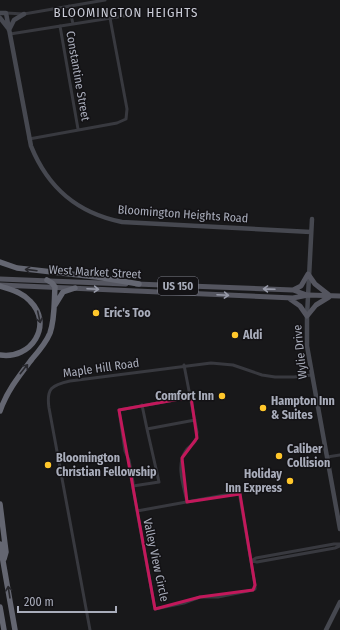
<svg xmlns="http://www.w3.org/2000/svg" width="340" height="630" font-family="'Fira Sans Condensed',sans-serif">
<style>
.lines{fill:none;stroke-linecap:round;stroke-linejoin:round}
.street{stroke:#38393f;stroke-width:3}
.secondary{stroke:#464850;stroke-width:4.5}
.primary{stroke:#54555f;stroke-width:5}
.highway{stroke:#646671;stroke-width:5.5}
.oneway{stroke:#27272c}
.oneway2{stroke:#989ba9}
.marked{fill:none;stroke:#c2185b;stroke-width:3;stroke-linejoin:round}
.poi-dot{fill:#ffc72b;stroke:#131215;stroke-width:1.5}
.labels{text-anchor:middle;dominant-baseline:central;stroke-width:3;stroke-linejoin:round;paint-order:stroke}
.shield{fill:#131215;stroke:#7c7e89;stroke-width:1}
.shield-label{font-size:11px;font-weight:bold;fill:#a9adbb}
.street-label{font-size:12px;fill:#a9adbb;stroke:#131215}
.poi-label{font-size:12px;font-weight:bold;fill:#a9adbb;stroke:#131215;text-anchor:start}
.neighbourhood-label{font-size:13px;letter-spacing:1px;fill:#caccd7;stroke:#131215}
</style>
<rect width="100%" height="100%" fill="#18181a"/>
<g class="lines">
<path class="street" d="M69,6L73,24
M6,13L24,14L105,0
M60,26L78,129
M10,34L130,15
M29,139L117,123L126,119L127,109L110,18
M184,365L197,432C197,446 190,443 185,452C176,466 184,487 187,502
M142,405L147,429
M327,457L340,455
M133,486L159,482L147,429L195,420
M236,493L240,494V497L255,585V589L253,590L218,597H200L184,603L155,609L137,511Z
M137,511L133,488V482L129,460L125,451L119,410L191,397
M251,561L256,558L334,544H340
M251,561L257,562L335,548L340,546
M90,630L49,408C46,388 52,385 70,381L211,363L233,365L262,375L275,377H294L312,375"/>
<path class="secondary" d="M0,13H6L31,146C48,188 77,213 122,222L311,232
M0,18L8,28
M9,30L14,20L24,14
M312,219L307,316V346L340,529
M326,630L340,602"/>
<path class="primary" d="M0,279L126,284
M136,284L293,290L307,295
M0,285L293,298L308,295L340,296
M293,290L301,286L308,274L315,284L329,295
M290,299L300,306L307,316L316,305L329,297"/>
<path class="highway" d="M0,262L17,268L97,277L139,284
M0,286C11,290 22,292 30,301C54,325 31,360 0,355
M55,305L63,292L75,288
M0,411C7,391 19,376 32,359C39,351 46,343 50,333C55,319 54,302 55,287L52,283L47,280
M0,504L6,552L4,559
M0,544L15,630
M0,607L4,630"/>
</g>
<defs><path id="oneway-shaft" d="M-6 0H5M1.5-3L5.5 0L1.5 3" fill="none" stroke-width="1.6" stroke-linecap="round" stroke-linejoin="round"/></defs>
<g class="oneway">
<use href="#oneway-shaft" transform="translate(31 270) rotate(-173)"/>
<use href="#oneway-shaft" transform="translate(39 317) rotate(77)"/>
<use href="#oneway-shaft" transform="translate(24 369) rotate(-51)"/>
<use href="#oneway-shaft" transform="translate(9 592) rotate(-99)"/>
</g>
<g class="oneway2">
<use href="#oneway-shaft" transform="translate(93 289) rotate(3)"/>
<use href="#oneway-shaft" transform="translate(269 289) rotate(-178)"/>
<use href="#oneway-shaft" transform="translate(223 295) rotate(3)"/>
</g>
<path class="marked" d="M191,397L197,438L182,458L187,502L240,494L255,585L253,590L200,597L155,609L119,410Z"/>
<g class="poi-dot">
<circle cx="96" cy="313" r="4"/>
<circle cx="235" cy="335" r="4"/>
<circle cx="222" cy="396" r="4"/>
<circle cx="263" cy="408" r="4"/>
<circle cx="279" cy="456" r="4"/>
<circle cx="48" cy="465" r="4"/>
<circle cx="290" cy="481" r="4"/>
</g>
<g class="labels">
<rect class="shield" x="158" y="277" width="40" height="18" rx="3"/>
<g class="shield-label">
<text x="178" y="286">US 150</text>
</g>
<g class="street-label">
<text transform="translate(78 76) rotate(80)">Constantine Street</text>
<text transform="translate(183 214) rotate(4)">Bloomington Heights Road</text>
<text transform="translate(95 272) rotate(3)">West Market Street</text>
<text transform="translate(300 352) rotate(-96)">Wylie Drive</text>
<text transform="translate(101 368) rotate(-8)">Maple Hill Road</text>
<text transform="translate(156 560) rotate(78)">Valley View Circle</text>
</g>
<g class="poi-label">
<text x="104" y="313">Eric's Too</text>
<text x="243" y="335">Aldi</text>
<text x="214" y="396" text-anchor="end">Comfort Inn</text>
<text x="271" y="401">Hampton Inn<tspan x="271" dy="14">&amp; Suites</tspan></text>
<text x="287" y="449">Caliber<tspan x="287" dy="14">Collision</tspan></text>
<text x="56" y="458">Bloomington<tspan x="56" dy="14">Christian Fellowship</tspan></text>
<text x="282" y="474" text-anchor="end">Holiday<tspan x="282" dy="14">Inn Express</tspan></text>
</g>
<g class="neighbourhood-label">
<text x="126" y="12">BLOOMINGTON HEIGHTS</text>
</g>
</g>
<path d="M18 606v6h98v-6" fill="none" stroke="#a9adbb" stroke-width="2"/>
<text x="24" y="606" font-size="12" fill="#a9adbb" stroke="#131215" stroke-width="3" paint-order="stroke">200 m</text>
</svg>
